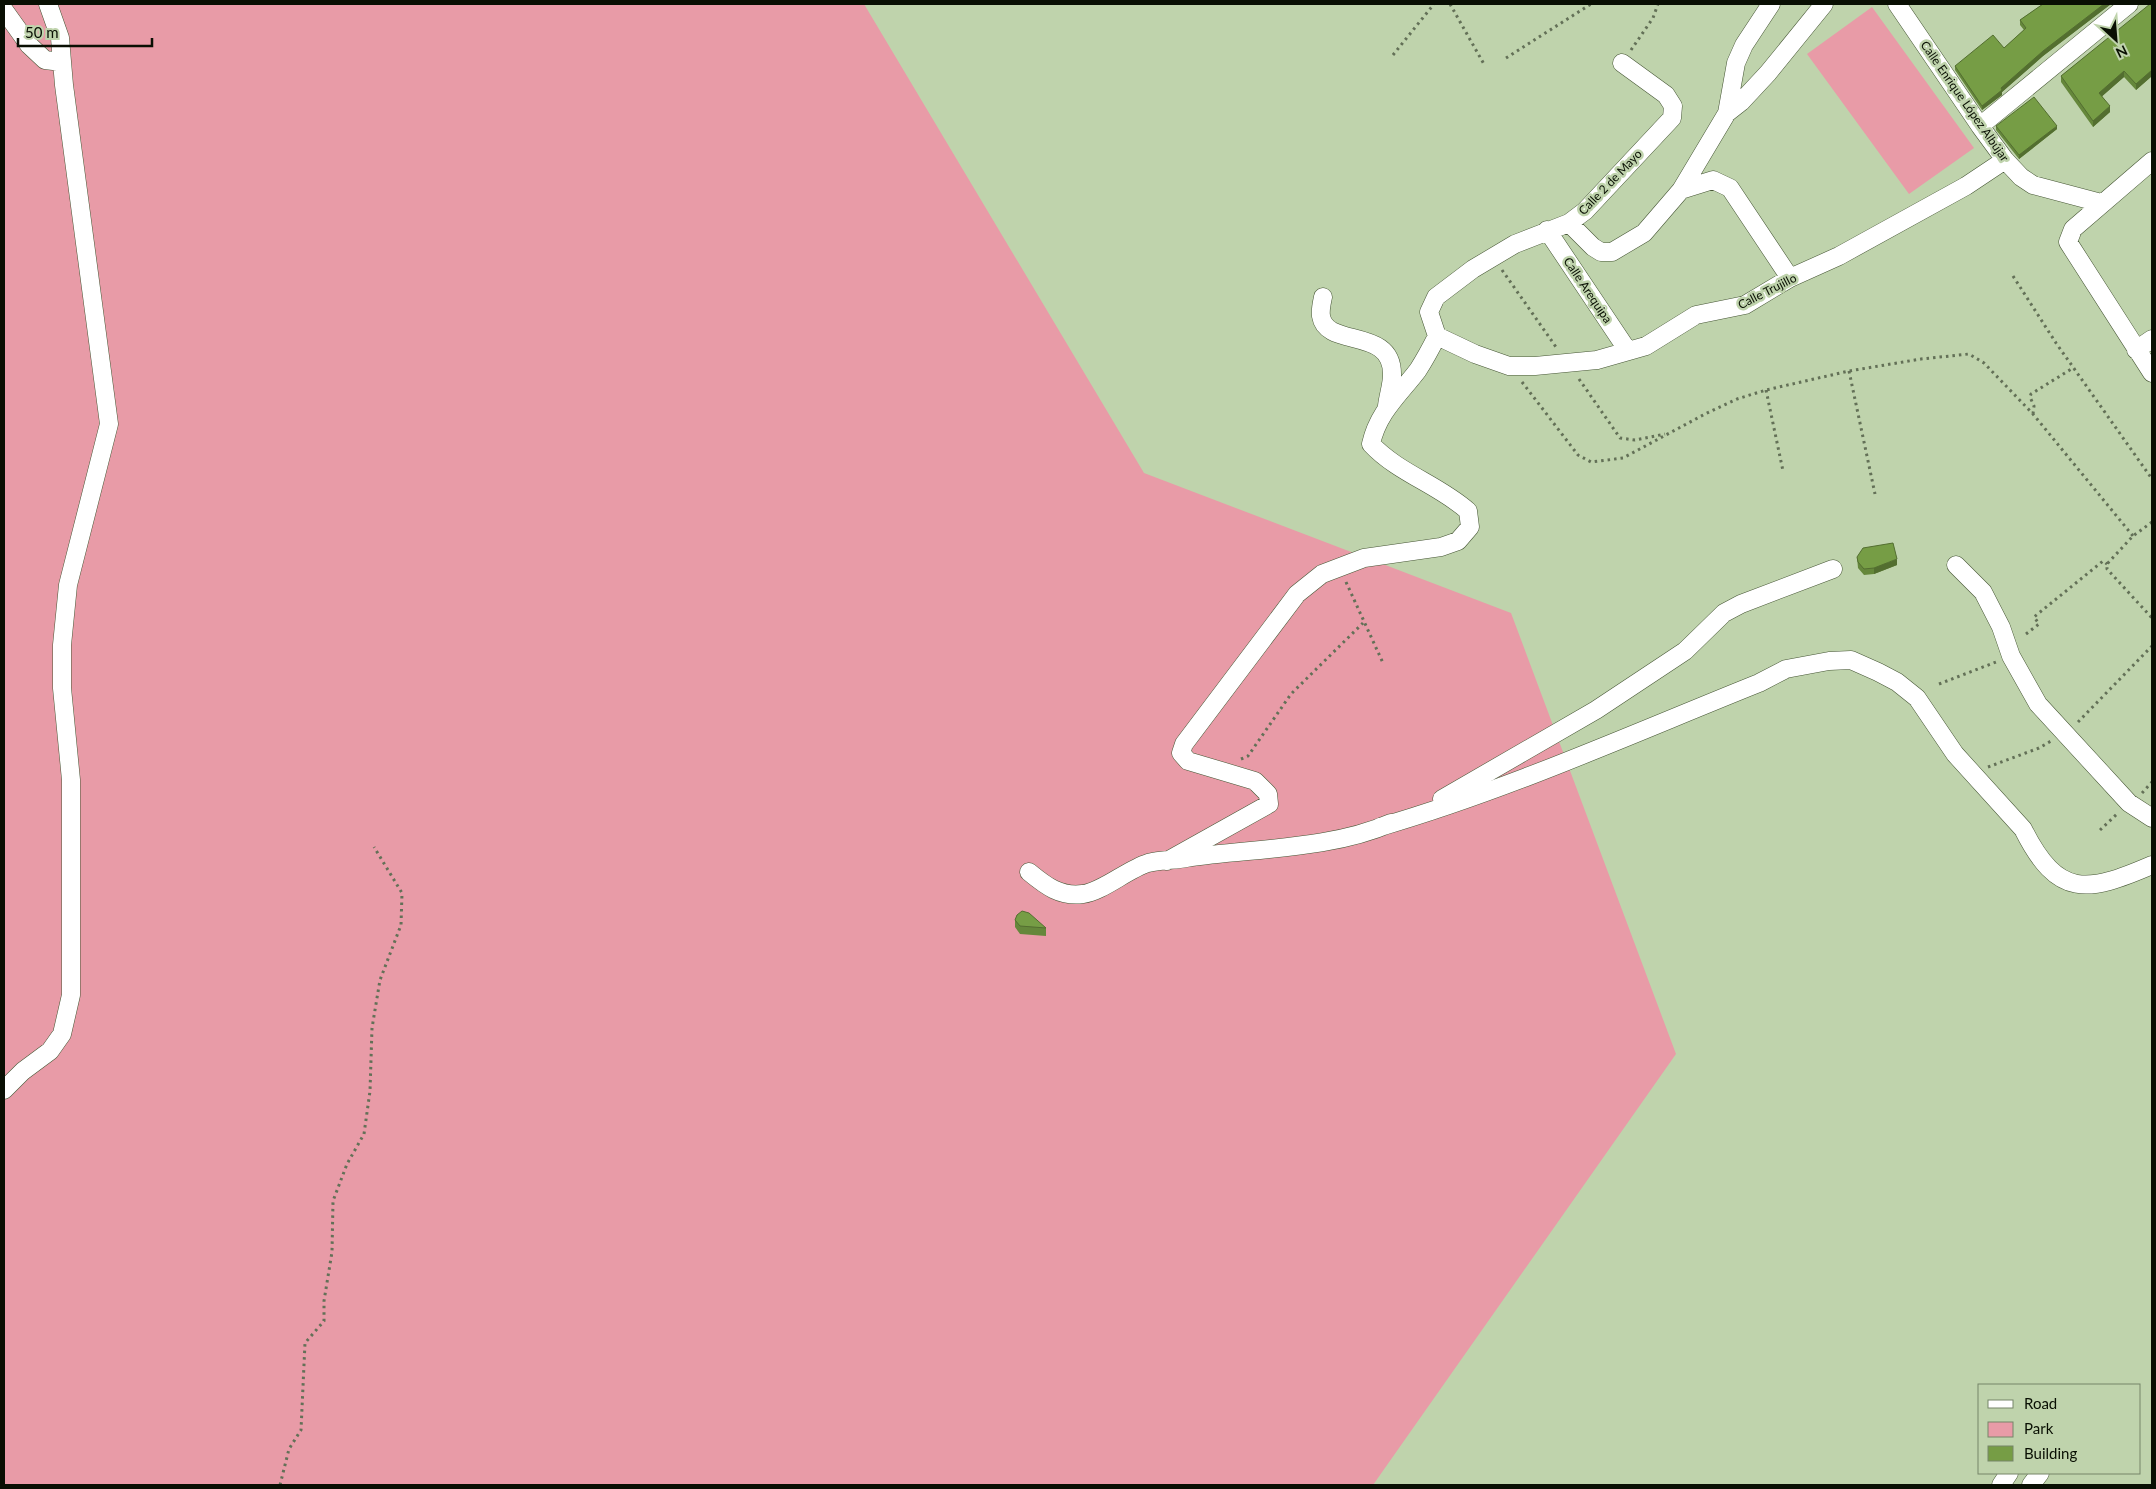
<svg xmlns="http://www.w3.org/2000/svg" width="2156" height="1489" font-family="Lato,sans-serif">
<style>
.green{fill:#e89ba7}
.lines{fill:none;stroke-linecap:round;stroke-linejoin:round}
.street-casing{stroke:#465635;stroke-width:19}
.path{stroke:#637057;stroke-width:3;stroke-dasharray:2.5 4;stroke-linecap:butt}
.street{stroke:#fff;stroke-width:18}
.wall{fill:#65873b}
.shaded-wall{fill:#536e30}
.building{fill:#769d45;stroke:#536e30}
.labels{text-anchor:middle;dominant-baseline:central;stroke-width:5;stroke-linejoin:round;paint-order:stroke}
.street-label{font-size:12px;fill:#090f03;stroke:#bfd3ac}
</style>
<rect width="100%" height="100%" fill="#bfd3ac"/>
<path class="green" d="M4,4H864L1144,473L1511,613L1676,1054L1373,1485H4Z
M1872,7L1974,148L1909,194L1807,54Z"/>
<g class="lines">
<defs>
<path id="street" d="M1897,4L1980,126L2005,160L2021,177L2033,185L2101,203
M4,10L29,45L45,60L62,62
M1727,113L1736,63L1744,45L1771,4
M1980,126L2129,4
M2152,161L2073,229L2068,242L2152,373
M1681,190L1713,180L1730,188L1790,278
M1569,223L1593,247L1601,252H1612L1644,233L1681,190L1727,113L1741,102L1768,73L1824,4
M1547,230L1628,351
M1323,297C1322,302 1320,310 1321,316C1326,349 1393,326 1392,375C1392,385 1388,396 1387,406
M1437,336L1475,354L1509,366H1535L1597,360L1646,346L1696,315L1745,305L1790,278L1839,256L1966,186L2005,160
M2136,350L2152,339
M1956,565L1983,592L2001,627L2011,656L2038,704L2129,803L2152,818
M1442,799L1596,710L1685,651L1724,613L1741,604L1833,569
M1380,827C1510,789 1634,733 1759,683L1786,669L1829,661L1851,660L1878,672L1897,682L1917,698L1955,754L2023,829C2058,899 2087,893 2152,865
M1167,861L1269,804L1268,794L1255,781L1188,761L1181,753L1184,744L1297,594L1322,574L1364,558L1441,547L1458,541L1470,527L1468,511C1439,485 1398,473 1371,444C1378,412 1399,395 1418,370C1425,359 1431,348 1437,336L1429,312L1436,297L1473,269L1515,244L1569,223L1585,211L1672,118L1673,106L1666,95L1622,63
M1029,872C1046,886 1060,897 1083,894C1102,892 1128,869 1148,863C1160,860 1174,860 1186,858C1252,848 1329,850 1391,823
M4,1090L23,1071L50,1051L62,1034L71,995V780L62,688V645L68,585L109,424L64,85L60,38L48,4
M2001,1485L2009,1473
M2031,1485L2040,1473"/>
</defs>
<use href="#street" class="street-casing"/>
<path class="path" d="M1450,4L1485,66
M1631,50L1653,18L1658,4
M1393,55L1434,4
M1506,58L1591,4
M1502,270L1556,347
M2013,276L2056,343L2152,479
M1849,371L1875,494
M1579,379L1620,438L1635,440L1665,434
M1522,382L1578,455L1591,462L1623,458L1705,414L1737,399L1766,390L1849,371L1921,359L1969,354L1984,363L2033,414L2133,536
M1766,390L1783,471
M2033,414L2034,406L2030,397L2031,394L2073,368
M2152,522L2133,536L2107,564V569L2152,618
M1346,582L1383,663
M2026,634L2039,624L2034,617L2103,561L2107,564
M1939,684L1996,662
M2078,722L2152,646
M1241,759L1248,756L1291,694L1363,623
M1988,767L2039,748L2051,741
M2142,793L2152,782
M2100,830L2117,814
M280,1485L289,1449L301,1430L305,1343L324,1321V1301L332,1252L333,1201L347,1164L364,1134L370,1091L372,1028L380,980L401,925L402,893L374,847"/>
<use href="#street" class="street"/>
</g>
<path class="wall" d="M2043,4H2111L2043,56L2002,92V95L1982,110L1955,70V66L2004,48L2024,30L2020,25V20Z
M2152,4V76L2136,90L2124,77L2102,96L2110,112L2093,127L2061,82V76Z
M1996,126L2057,129L2019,159L1996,130Z
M1857,557L1897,565L1874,574L1864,575L1858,568Z
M1015,920L1046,928V936L1020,934L1015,927Z"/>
<path class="shaded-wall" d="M2104,4H2111L2043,56L2002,92V95L1982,110V106L2001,88L2043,51Z
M2152,70V76L2136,90V84Z
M2124,71V77L2099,99V93Z
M2110,106V112L2093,127V121Z
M2057,126V129L2019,159V155Z
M1897,559V565L1874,574V568Z"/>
<path class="building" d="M2043,4H2104L2043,51L2001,88L2002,90L1982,106L1955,66L1993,35L2004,48L2026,28L2020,20Z
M2150,4H2152V70L2136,84L2124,71L2099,93L2110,106L2093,121L2061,76Z
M2034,97L2057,126L2019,155L1996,126Z
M1893,543L1897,559L1874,568L1864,569L1858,562L1857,557L1863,548Z
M1022,911L1029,913L1046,928L1020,926L1015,920L1017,915Z"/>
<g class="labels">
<g class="street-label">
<text transform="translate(1965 101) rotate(55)">Calle Enrique López Albújar</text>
<text transform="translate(1610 182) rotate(-46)">Calle 2 de Mayo</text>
<text transform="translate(1588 290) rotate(56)">Calle Arequipa</text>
<text transform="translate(1767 291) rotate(-27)">Calle Trujillo</text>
</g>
</g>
<rect width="2156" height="1489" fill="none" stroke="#090f03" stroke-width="10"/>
<rect x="1978" y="1384" width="162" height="90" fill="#bfd3ac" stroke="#768568"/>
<rect x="1988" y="1400" width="25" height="8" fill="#ffffff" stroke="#768568"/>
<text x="2024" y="1409" font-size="15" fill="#090f03">Road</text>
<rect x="1988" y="1422" width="25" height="15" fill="#e89ba7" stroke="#768568"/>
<text x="2024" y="1434" font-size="15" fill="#090f03">Park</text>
<rect x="1988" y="1446" width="25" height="15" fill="#769d45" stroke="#768568"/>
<text x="2024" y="1459" font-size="15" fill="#090f03">Building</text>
<g transform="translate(2116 40) rotate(154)" stroke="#bfd3ac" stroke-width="4" paint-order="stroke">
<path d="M0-4L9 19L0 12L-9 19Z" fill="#090f03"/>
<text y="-8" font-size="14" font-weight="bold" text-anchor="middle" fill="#090f03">N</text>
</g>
<path d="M18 38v8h134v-8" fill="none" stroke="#090f03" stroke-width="2.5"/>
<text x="25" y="38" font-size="15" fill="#090f03" stroke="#bfd3ac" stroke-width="4" paint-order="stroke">50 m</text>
</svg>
